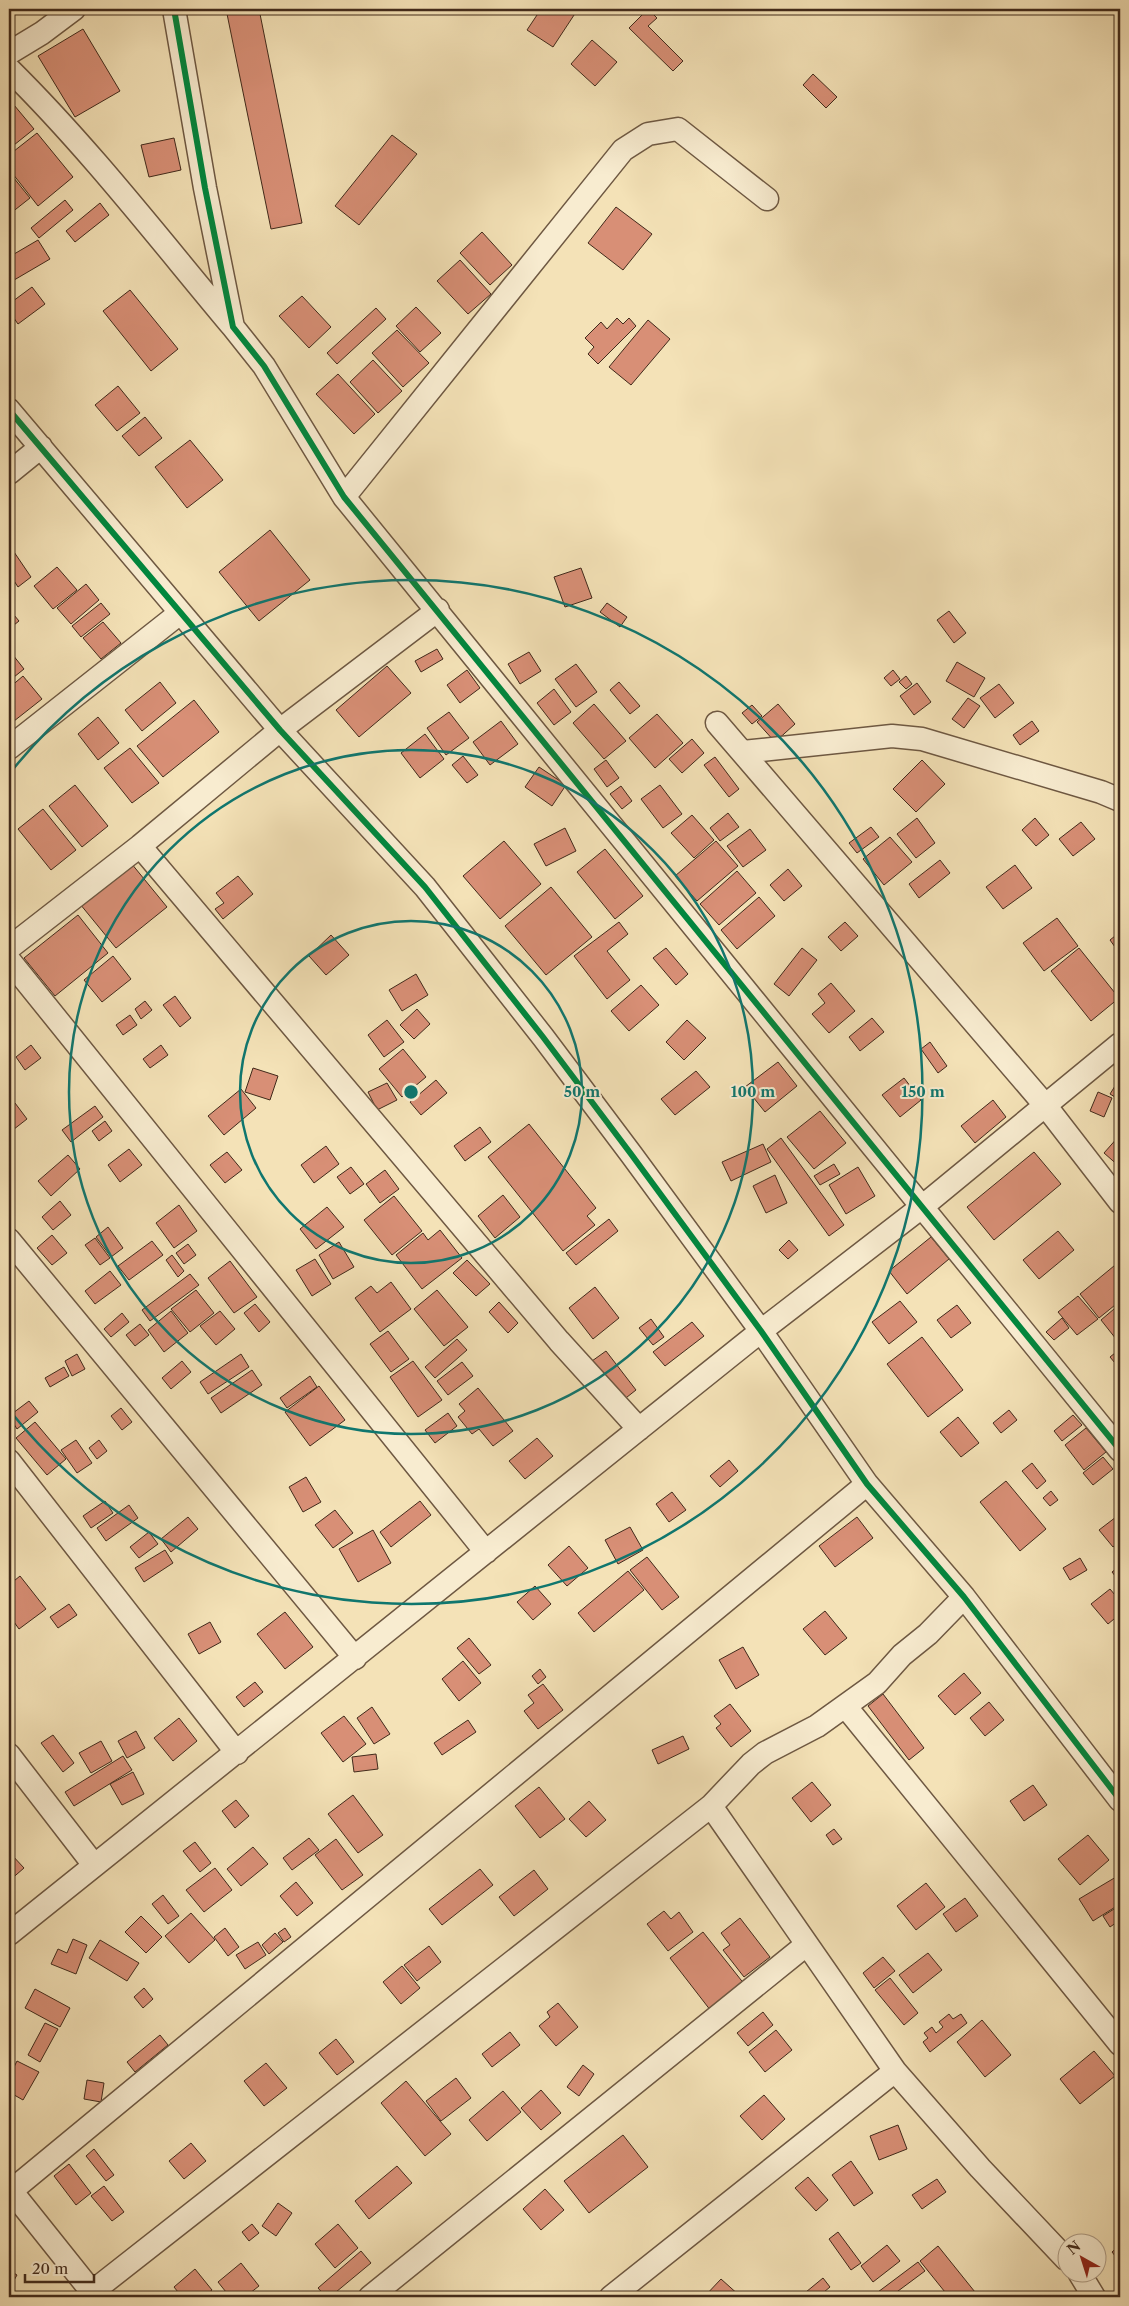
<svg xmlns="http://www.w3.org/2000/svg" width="1129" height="2306" font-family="'Libre Caslon Text',serif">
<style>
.building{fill:#d88f76;stroke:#412a1b}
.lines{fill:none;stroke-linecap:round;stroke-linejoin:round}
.minor-casing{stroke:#6e5842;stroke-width:25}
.minor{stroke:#f8ecd0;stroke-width:22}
.cycleway-casing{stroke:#f8ecd0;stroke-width:9}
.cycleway{stroke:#00873e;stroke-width:6}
.ring{fill:none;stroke:#0f766e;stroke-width:2.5}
.centre{fill:#0f766e;stroke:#f8ecd0;stroke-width:2.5}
.ring-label{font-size:15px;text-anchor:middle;font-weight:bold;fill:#0f766e;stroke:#f8ecd0;stroke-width:4;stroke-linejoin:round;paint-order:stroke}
</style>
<rect width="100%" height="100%" fill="#f4e2b7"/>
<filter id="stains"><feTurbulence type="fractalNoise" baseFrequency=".004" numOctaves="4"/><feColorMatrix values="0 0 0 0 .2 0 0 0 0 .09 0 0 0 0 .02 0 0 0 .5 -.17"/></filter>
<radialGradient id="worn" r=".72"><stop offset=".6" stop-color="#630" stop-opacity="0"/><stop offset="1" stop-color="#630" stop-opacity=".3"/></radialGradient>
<path class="building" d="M226,9H259L302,223L271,229Z
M541,9H578L553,47L527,30Z
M648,9L657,18L648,26L683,61L673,71L629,28Z
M83,29L120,91L75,117L38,56Z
M592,40L617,62L595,86L571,64Z
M813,74L837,97L826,108L803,85Z
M9,99L34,129L9,149Z
M37,133L73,177L38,206L9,169V155Z
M392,135L417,154L359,225L335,206Z
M174,138L181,170L149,177L141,145Z
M9,172L30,198L11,213L9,211Z
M65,200L73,210L39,238L31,228Z
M100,203L109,215L75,242L66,231Z
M616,207L652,234L623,270L588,243Z
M482,232L512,265L490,285L460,253Z
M38,240L50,259L9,283V257Z
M460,260L491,294L468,314L437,281Z
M32,287L45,304L18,324L9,311V304Z
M130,290L178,349L151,371L103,311Z
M302,296L331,327L309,348L279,316Z
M416,307L441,333L420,352L396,326Z
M376,308L386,319L337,364L327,353Z
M617,318L623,324L629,318L636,326L598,364L588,354L594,347L585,338L601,322L607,329Z
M648,320L670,339L631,385L609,367Z
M397,330L429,363L403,387L372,353Z
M373,360L402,391L378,413L350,382Z
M338,374L375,414L354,434L316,394Z
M118,386L140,413L117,431L95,405Z
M145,417L162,438L139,456L122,436Z
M190,440L223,480L187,508L155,467Z
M270,530L310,580L259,621L219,572Z
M12,549L31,577L18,587L9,573V551Z
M57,567L77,590L53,609L34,586Z
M581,568L592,598L565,607L554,577Z
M86,584L99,600L71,624L57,608Z
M101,603L110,614L81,637L72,626Z
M607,603L627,617L620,627L600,612Z
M9,609L19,621L9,629Z
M949,611L966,633L954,643L937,620Z
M103,622L121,643L101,659L83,638Z
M437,649L443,659L421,672L415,661Z
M9,650L24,669L9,681Z
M529,652L541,671L520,684L508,664Z
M957,662L985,678L974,697L946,681Z
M576,664L597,692L576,707L555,679Z
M387,666L411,693L359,737L336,710Z
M467,670L480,688L460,703L447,685Z
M893,670L900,679L891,686L884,678Z
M23,676L42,699L9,725V688Z
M906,676L912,684L906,689L899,682Z
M160,682L176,703L142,731L125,710Z
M619,682L640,706L630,714L610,690Z
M917,683L931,702L914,715L900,696Z
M999,684L1014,703L995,718L980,698Z
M554,689L571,712L554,725L537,703Z
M968,698L980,706L964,728L952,719Z
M194,700L219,732L163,777L137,746Z
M594,704L626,741L604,759L573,723Z
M778,704L795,724L775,742L757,722Z
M752,705L762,716L752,724L742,713Z
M449,712L469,738L446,755L427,728Z
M657,714L683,743L655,768L629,738Z
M98,717L119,743L98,760L78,734Z
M501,721L518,744L490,765L473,742Z
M1032,721L1039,731L1020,745L1013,735Z
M425,734L444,759L420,778L401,753Z
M692,739L704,753L682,773L669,759Z
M130,748L159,783L132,803L104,768Z
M463,756L478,775L467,783L452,765Z
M715,757L739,789L729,797L704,765Z
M606,760L619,778L607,787L594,769Z
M922,760L945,784L916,812L893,789Z
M539,767L566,785L552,806L525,787Z
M75,785L108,826L82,847L49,806Z
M660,785L682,814L663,828L641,799Z
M621,786L632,801L622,809L610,794Z
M43,809L76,850L51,870L18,829Z
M728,813L739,827L720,841L710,828Z
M692,815L714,840L694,858L671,833Z
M917,818L935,843L916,858L897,834Z
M1035,818L1049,835L1036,846L1022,830Z
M1081,822L1095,839L1073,856L1059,839Z
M871,827L879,837L857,853L849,843Z
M565,828L576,851L546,866L534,844Z
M750,829L766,850L743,867L727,846Z
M890,837L912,862L884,885L863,859Z
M504,841L541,884L500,919L463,876Z
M716,841L738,866L697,901L675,876Z
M605,849L643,896L615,919L577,872Z
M940,860L950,873L919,898L909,884Z
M131,863L167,907L116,948L80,904Z
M1015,865L1032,888L1003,909L986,887Z
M788,869L802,886L784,901L770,885Z
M737,871L756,893L719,925L700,904Z
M238,876L253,894L223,919L215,909L224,903L216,893Z
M551,887L592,937L546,975L505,926Z
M759,897L775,916L737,949L721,930Z
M78,915L108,953L55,996L24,958Z
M1057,918L1078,946L1044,971L1023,943Z
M619,922L628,934L607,951L630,980L607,999L574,956Z
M845,922L858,936L841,951L828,937Z
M1120,932V954L1110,940Z
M331,935L349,955L326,975L309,956Z
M666,948L688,974L676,985L653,958Z
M802,948L817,960L789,996L774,984Z
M1079,948L1119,998L1091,1021L1051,971Z
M113,956L131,979L102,1002L84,980Z
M416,974L428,995L402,1011L389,990Z
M831,983L855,1011L829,1033L812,1014L825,1003L818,994Z
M641,985L659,1005L629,1031L611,1011Z
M175,996L191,1018L180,1027L163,1005Z
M145,1001L152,1010L141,1019L135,1009Z
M417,1009L430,1024L414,1039L400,1025Z
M130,1015L137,1025L123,1035L116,1025Z
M872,1018L884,1032L860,1051L849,1037Z
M387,1020L404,1042L384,1057L368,1035Z
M687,1020L706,1038L684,1060L666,1042Z
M930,1042L947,1066L938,1073L921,1049Z
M31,1045L41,1058L25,1070L16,1057Z
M161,1045L168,1055L150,1068L143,1059Z
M403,1049L426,1077L402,1097L379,1069Z
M778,1062L797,1086L765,1112L745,1087Z
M253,1068L278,1076L270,1100L245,1092Z
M696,1071L710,1087L675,1115L661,1099Z
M904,1078L921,1100L900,1117L882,1095Z
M1120,1078V1100L1110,1094Z
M436,1080L447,1093L421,1115L410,1102Z
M387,1083L397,1100L377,1110L368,1092Z
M241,1089L256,1108L224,1135L208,1116Z
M1098,1092L1112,1098L1104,1117L1090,1111Z
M993,1100L1006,1117L975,1143L961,1126Z
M15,1103L27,1119L9,1133V1108Z
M95,1106L103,1117L71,1142L62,1130Z
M820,1111L846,1143L814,1169L787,1137Z
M105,1121L112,1131L99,1141L92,1131Z
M529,1124L596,1208L587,1216L595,1225L563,1251L488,1157Z
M480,1127L491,1142L465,1161L454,1146Z
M1119,1136L1120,1138V1167L1104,1153Z
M781,1138L844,1225L829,1236L767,1149Z
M763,1144L771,1162L731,1181L722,1162Z
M326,1146L339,1164L314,1183L301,1165Z
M129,1149L142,1165L120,1182L108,1165Z
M227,1152L242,1170L225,1183L210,1165Z
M1034,1152L1061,1184L994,1240L967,1207Z
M68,1155L80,1169L51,1196L38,1181Z
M834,1164L840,1174L820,1185L814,1176Z
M351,1167L364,1184L350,1194L337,1177Z
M858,1167L875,1196L846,1214L829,1185Z
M385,1170L399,1189L380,1203L366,1184Z
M775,1175L787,1203L766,1213L753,1186Z
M503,1195L520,1217L495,1238L478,1216Z
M394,1196L422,1231L392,1255L364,1220Z
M60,1201L71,1215L53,1230L42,1217Z
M179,1205L197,1231L174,1248L156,1223Z
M327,1207L344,1227L316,1249L300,1229Z
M609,1219L618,1231L576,1265L566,1253Z
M108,1227L123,1248L111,1257L96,1237Z
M440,1230L462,1258L422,1289L396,1255L423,1233L428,1240Z
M1058,1231L1074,1250L1039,1279L1023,1260Z
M52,1235L67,1253L52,1265L37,1248Z
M931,1237L949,1259L907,1294L889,1271Z
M95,1238L110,1258L100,1265L85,1245Z
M789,1240L798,1250L788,1259L779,1250Z
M152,1241L163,1255L129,1280L118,1266Z
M339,1242L354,1267L333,1279L319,1255Z
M188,1244L196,1255L184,1264L176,1253Z
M172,1255L184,1271L178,1277L166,1260Z
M315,1259L331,1284L312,1296L296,1270Z
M467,1260L490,1284L476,1296L453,1273Z
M230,1261L257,1297L234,1313L208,1278Z
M1120,1261V1301L1099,1318L1080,1294Z
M110,1271L121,1285L95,1304L85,1291Z
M190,1274L199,1285L150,1321L142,1310Z
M391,1282L411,1309L380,1332L355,1298L371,1286L377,1293Z
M595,1287L619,1318L593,1339L569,1308Z
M196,1290L214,1313L190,1332L171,1309Z
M437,1290L468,1327L444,1346L414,1309Z
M1078,1296L1098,1319L1077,1335L1058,1312Z
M900,1301L917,1322L889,1344L872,1322Z
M499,1302L518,1323L508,1333L489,1312Z
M255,1304L270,1322L259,1332L244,1313Z
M957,1305L971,1323L951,1338L937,1320Z
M1114,1309L1120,1316V1344L1101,1320Z
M171,1311L188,1333L164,1352L148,1330Z
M220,1311L235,1329L216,1345L200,1326Z
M122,1313L129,1322L111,1337L104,1329Z
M1062,1318L1069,1328L1054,1340L1046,1332Z
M651,1319L664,1337L653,1345L639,1328Z
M692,1322L704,1336L665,1366L653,1352Z
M140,1324L149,1335L135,1346L126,1335Z
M388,1331L409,1359L391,1372L370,1344Z
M922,1337L963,1390L928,1417L887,1364Z
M457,1339L467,1350L435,1378L425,1367Z
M1120,1349V1369L1110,1357Z
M606,1351L636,1390L622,1401L592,1361Z
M77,1354L85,1369L72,1376L65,1361Z
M241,1354L249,1367L208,1394L200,1382Z
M182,1361L191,1372L171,1389L162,1378Z
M413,1361L442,1400L418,1417L390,1377Z
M462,1362L473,1376L448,1395L437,1381Z
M64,1367L69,1376L50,1387L45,1378Z
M252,1370L262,1385L221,1413L211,1398Z
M310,1376L317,1387L287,1408L280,1398Z
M319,1386L345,1420L310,1446L285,1412Z
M478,1388L513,1431L493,1446L479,1429L472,1434L458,1417L465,1411L459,1404Z
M29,1401L38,1412L17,1429L9,1416Z
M121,1408L132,1422L122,1430L111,1416Z
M1009,1410L1017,1420L1001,1433L993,1423Z
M448,1413L457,1426L435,1443L425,1430Z
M1073,1415L1082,1425L1062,1441L1054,1431Z
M958,1417L979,1443L961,1457L940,1432Z
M35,1422L66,1459L47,1475L16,1438Z
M1086,1428L1106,1452L1084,1470L1065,1445Z
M537,1438L553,1456L525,1479L509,1461Z
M76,1440L92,1463L77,1473L61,1450Z
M99,1440L107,1451L97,1459L89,1448Z
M1103,1457L1113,1469L1093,1485L1083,1473Z
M729,1460L738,1471L720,1487L710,1476Z
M1032,1463L1046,1481L1037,1489L1022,1471Z
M306,1477L321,1502L303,1512L289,1487Z
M1006,1481L1046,1529L1020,1551L980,1502Z
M1051,1491L1058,1500L1050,1506L1043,1498Z
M672,1492L686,1510L669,1522L656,1504Z
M105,1501L113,1513L91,1528L83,1516Z
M420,1501L431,1515L391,1547L380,1532Z
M129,1505L138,1518L106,1541L97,1528Z
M335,1510L353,1533L333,1548L315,1525Z
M188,1517L198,1529L171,1552L161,1539Z
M857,1517L873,1538L835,1567L819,1546Z
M1116,1517L1120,1522V1541L1113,1547L1099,1530Z
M630,1527L643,1550L618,1564L605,1540Z
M373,1530L391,1563L358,1582L339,1549Z
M149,1532L158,1544L139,1558L130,1547Z
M569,1546L588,1568L567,1586L548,1565Z
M165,1550L173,1563L144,1582L135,1568Z
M647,1557L679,1597L662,1610L630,1570Z
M1080,1558L1087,1570L1070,1580L1063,1568Z
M1120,1566V1582L1112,1572Z
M628,1571L644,1590L594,1632L578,1613Z
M20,1576L46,1609L19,1629L9,1615V1585Z
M535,1586L551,1604L533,1620L517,1602Z
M1110,1589L1120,1601V1614L1108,1624L1091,1604Z
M69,1604L77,1615L58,1628L50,1617Z
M825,1611L847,1638L825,1655L803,1629Z
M285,1612L313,1647L285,1669L257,1634Z
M210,1622L221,1642L199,1654L188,1634Z
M469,1638L491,1665L479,1674L457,1648Z
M743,1647L759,1675L736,1689L719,1660Z
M463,1661L481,1683L459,1701L442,1679Z
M540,1669L546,1677L538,1684L532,1676Z
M964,1673L981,1693L955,1715L938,1696Z
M255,1682L263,1692L244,1707L236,1697Z
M543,1684L563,1710L538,1729L524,1711L534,1703L528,1695Z
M883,1694L924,1748L909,1760L868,1706Z
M989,1702L1004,1720L985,1736L970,1718Z
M730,1704L751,1731L731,1747L716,1728L721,1724L714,1716Z
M372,1707L390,1734L374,1744L357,1718Z
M344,1716L366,1744L343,1762L321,1733Z
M179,1718L197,1741L173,1761L154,1738Z
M468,1720L476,1732L442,1755L434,1743Z
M136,1731L145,1748L127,1758L118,1741Z
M53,1735L74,1763L63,1772L41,1743Z
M683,1736L689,1749L658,1764L652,1750Z
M101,1741L112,1761L91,1773L79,1753Z
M376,1754L378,1769L354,1772L352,1757Z
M123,1756L132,1770L74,1806L65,1792Z
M133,1772L144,1794L122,1805L110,1784Z
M812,1782L831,1805L811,1822L792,1798Z
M1033,1785L1047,1805L1024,1821L1010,1801Z
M539,1787L565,1819L540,1838L515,1806Z
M353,1795L383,1835L358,1853L328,1814Z
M236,1800L249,1816L235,1828L222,1811Z
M589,1801L606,1820L586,1837L569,1819Z
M834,1829L842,1839L833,1845L826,1835Z
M1088,1835L1109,1860L1080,1885L1058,1859Z
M309,1838L319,1850L292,1870L283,1858Z
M336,1839L363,1875L342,1890L315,1855Z
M195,1842L211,1863L200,1872L183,1851Z
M253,1847L268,1864L241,1886L227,1869Z
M11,1854L24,1868L9,1881V1856Z
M215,1868L232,1890L204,1912L186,1890Z
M480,1869L493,1885L442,1925L429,1909Z
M534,1870L548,1889L514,1916L499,1897Z
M1116,1877L1120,1884V1904L1093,1921L1079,1899Z
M296,1882L313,1903L297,1916L280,1896Z
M926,1883L945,1907L916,1930L897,1906Z
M163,1895L179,1916L168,1924L152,1904Z
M965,1898L978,1916L956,1932L943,1914Z
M1114,1909L1120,1920L1110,1927L1103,1916Z
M664,1911L671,1919L679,1912L693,1932L668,1951L647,1924Z
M191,1913L215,1940L189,1963L165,1936Z
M141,1916L162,1937L146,1953L125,1932Z
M740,1918L770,1957L744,1977L723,1950L730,1945L721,1933Z
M225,1928L239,1947L228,1956L214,1937Z
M285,1928L291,1937L284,1942L278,1933Z
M703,1932L745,1985L711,2011L670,1958Z
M275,1933L283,1942L269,1954L262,1945Z
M73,1939L87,1945L76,1974L51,1964L58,1949L67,1953Z
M100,1940L139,1963L127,1981L89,1958Z
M258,1942L266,1955L245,1969L236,1955Z
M429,1946L441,1962L417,1981L404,1965Z
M928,1953L942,1970L913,1993L899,1975Z
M883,1957L895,1971L874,1988L863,1973Z
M402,1966L420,1988L401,2004L383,1982Z
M890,1978L918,2013L904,2025L875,1990Z
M144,1988L153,1999L143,2008L134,1997Z
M35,1989L70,2008L60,2027L25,2008Z
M558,2003L578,2027L556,2046L539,2026L550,2017L547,2012Z
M763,2012L773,2025L748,2046L737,2033Z
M949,2014L953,2019L961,2014L967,2023L930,2052L923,2042L928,2038L924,2033L932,2027L936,2033L943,2027L939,2022Z
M982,2020L1011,2055L985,2077L957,2042Z
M45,2023L58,2029L40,2062L28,2055Z
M776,2030L792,2050L765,2072L749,2052Z
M510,2032L520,2045L492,2067L482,2054Z
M160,2035L168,2045L135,2072L127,2062Z
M336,2039L354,2062L337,2075L319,2053Z
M1094,2051L1115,2076L1080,2104L1060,2079Z
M17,2061L39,2072L23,2100L9,2092V2077Z
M266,2063L287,2088L264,2106L244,2081Z
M583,2065L594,2074L579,2096L567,2087Z
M456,2078L471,2098L441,2121L426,2101Z
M87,2080L104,2083L101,2102L84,2099Z
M406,2081L451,2134L425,2156L381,2103Z
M541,2090L561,2113L541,2130L521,2108Z
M503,2091L521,2112L487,2141L469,2120Z
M764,2095L785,2119L762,2140L740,2116Z
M898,2125L907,2149L879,2160L870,2136Z
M623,2135L648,2167L589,2213L564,2181Z
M191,2143L206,2161L184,2179L169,2161Z
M94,2149L114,2175L106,2181L86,2156Z
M851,2161L873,2193L854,2206L832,2175Z
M69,2164L91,2193L76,2205L54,2176Z
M397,2166L412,2183L369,2219L355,2201Z
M808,2177L828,2200L816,2211L795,2188Z
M937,2179L946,2192L922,2209L912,2195Z
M104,2186L124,2212L112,2221L91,2196Z
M545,2189L564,2210L541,2230L523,2209Z
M278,2203L292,2213L276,2236L262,2226Z
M252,2224L259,2233L249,2241L242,2232Z
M338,2224L358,2248L335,2268L315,2244Z
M838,2232L861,2263L851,2270L829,2239Z
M887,2245L900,2261L873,2282L861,2266Z
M1120,2245V2262L1112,2252Z
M938,2246L979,2297H949L920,2261Z
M361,2251L371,2263L330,2297H326L318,2288Z
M918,2262L925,2271L890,2297H882L878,2292Z
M241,2263L259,2286L245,2297H230L218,2282Z
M195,2269L212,2290L203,2297H182L174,2287Z
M9,2270L17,2275L9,2289Z
M823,2278L830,2287L818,2297H811L806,2292Z
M721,2279L740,2296L739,2297H704Z"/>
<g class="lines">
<defs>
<path id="minor" d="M174,9L205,188L233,327L264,366L344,497L1120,1450
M9,53L42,33L74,9
M9,69C90,149 160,240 233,327
M9,410L280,730L425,887L543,1037L631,1154L761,1331L867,1484L964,1597L1120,1800
M9,473L41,447
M344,497L623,150L648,134L678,129L767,199
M717,723L1045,1105L1120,1202
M9,748L180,613
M743,752L892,736L922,739L1101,792L1120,800
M140,846L559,1341L639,1429
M9,948L140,846L280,730L438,610
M9,960L486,1552
M9,1240L355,1658
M9,1461L237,1753
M846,1707L1120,2044
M9,1755L94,1865
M711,1806L895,2071L980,2168L1066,2259
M9,1934L761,1331L923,1206L1120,1044
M9,2188L96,2297
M11,2191L867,1484
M1080,2274L1094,2297
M92,2292L711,1806L751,1764L765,1753L817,1726L877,1683L902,1655L928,1634L964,1597
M370,2297L806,1945
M611,2297L895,2071"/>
</defs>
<use href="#minor" class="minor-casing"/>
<use href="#minor" class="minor"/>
<defs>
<path id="cycleway" d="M174,9L205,188L233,327L264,366L344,497L1120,1450
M9,410L280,730L425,887L543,1037L631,1154L761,1331L867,1484L964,1597L1120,1800"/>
</defs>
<use href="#cycleway" class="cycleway-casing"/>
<use href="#cycleway" class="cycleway"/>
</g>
<g class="ring">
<circle cx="411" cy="1092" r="171"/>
<circle cx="411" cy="1092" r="342"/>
<path d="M10 773A512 512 0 1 1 10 1411"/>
</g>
<circle cx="411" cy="1092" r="8" class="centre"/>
<g class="ring-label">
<text x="582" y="1097">50 m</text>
<text x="753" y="1097">100 m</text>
<text x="923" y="1097">150 m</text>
</g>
<rect width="1129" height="2306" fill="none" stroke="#f4e2b7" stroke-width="30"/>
<rect x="10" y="10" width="1109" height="2286" fill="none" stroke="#412a1b" stroke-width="2.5"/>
<rect x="15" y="15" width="1099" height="2276" fill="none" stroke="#412a1b"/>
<g transform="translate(1082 2258) rotate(321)"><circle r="24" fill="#f8ecd0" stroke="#af9e88"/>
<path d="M0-4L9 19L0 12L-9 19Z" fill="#8f2418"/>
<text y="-8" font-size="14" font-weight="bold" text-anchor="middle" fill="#412a1b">N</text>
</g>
<path d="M25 2274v8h69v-8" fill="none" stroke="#412a1b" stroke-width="2.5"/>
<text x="32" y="2274" font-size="15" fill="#412a1b" stroke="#f8ecd0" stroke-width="4" paint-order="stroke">20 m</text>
<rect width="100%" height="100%" filter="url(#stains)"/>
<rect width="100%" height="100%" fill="url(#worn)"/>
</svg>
